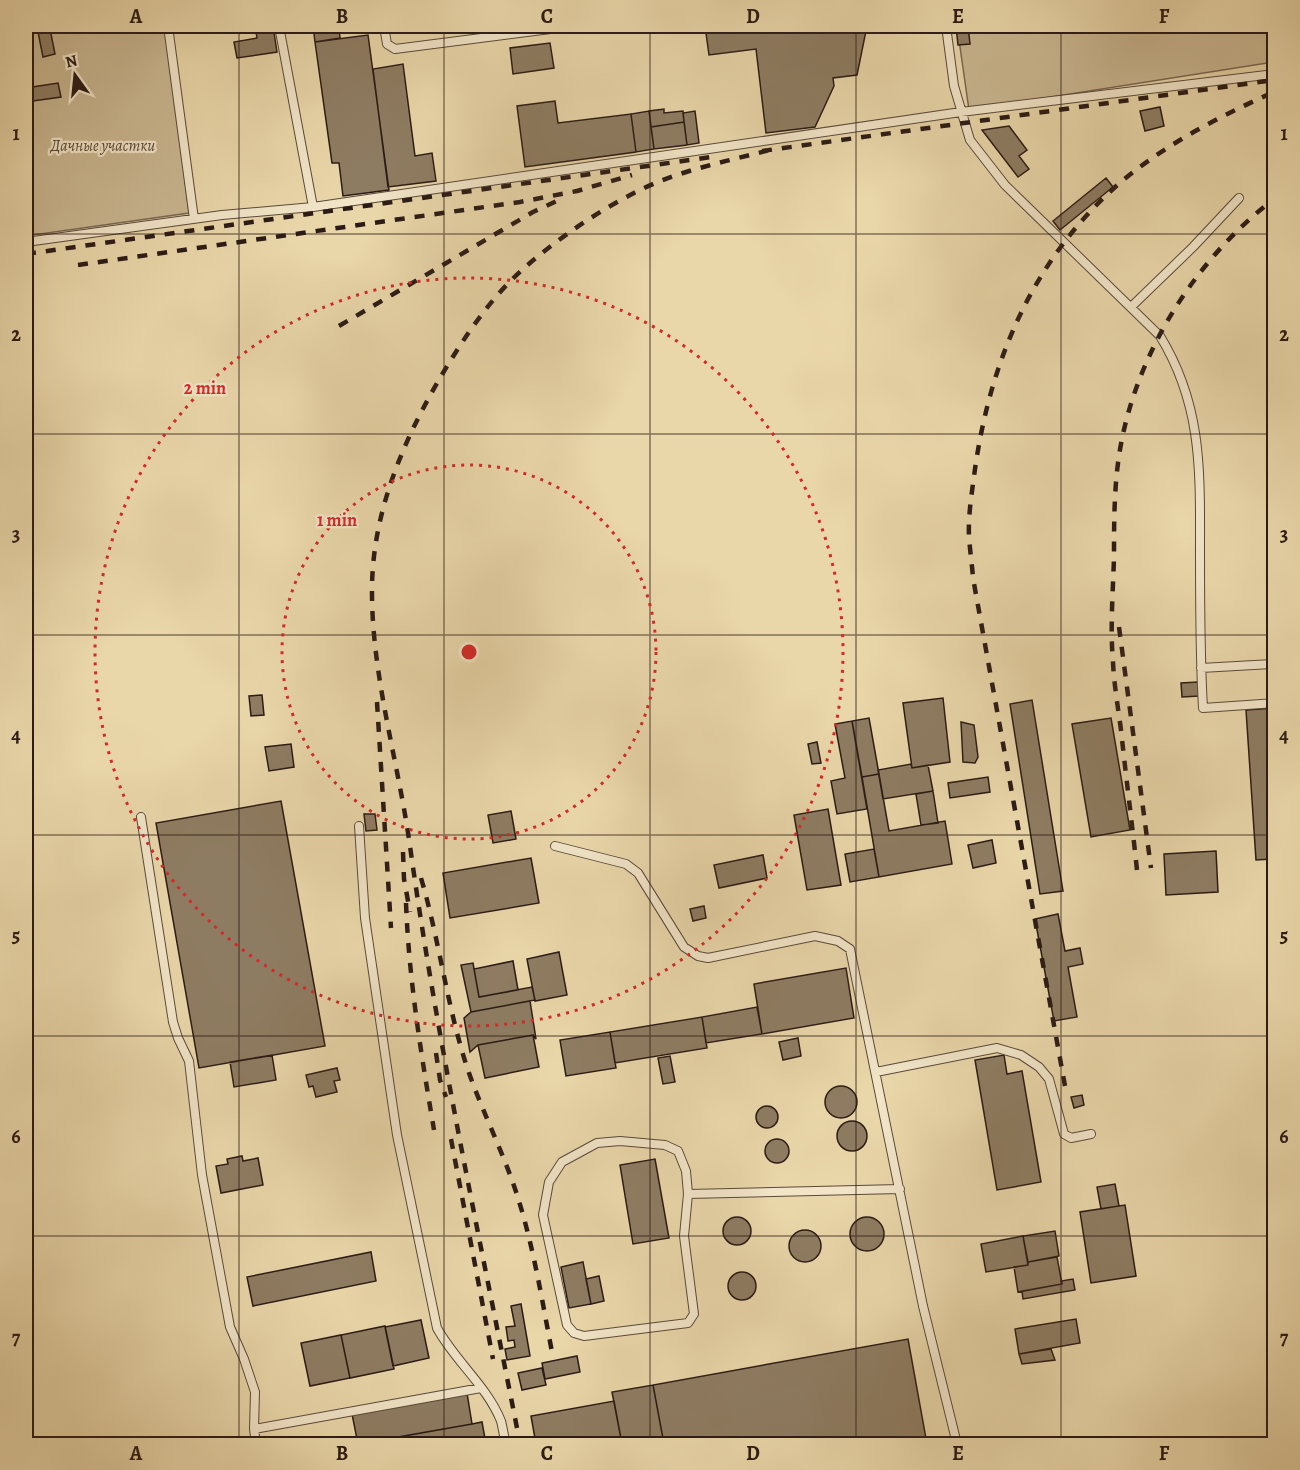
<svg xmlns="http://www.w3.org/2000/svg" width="1300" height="1470" font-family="Alegreya,serif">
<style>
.green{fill:#c9b690;stroke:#7a6853;stroke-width:1.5}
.building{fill:#8e7c62;stroke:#2b1b16;stroke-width:1.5}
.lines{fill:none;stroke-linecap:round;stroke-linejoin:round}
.lane-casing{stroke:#5a4a3b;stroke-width:10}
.lane{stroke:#f1e4c7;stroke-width:8}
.rail{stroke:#2b1b16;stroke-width:4.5;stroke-dasharray:10 10;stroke-linecap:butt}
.grid{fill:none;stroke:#2b1b16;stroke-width:1.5;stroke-opacity:0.55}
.ring{fill:none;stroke:#d62828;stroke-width:3;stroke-dasharray:3 6}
.labels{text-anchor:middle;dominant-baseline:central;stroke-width:4.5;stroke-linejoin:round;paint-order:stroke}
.park-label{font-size:16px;font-style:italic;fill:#5a4a3b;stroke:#f1e4c7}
.centre{fill:#d62828;stroke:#f1e4c7;stroke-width:3}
.ring-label{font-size:18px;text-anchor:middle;font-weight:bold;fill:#d62828;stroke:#f1e4c7;stroke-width:4.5;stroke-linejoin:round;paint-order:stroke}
.neatline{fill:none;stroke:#2b1b16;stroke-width:2}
.grid-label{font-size:20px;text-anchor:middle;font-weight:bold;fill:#2b1b16}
</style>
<rect width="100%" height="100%" fill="#e9d6a9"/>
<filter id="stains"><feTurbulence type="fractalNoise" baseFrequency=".00333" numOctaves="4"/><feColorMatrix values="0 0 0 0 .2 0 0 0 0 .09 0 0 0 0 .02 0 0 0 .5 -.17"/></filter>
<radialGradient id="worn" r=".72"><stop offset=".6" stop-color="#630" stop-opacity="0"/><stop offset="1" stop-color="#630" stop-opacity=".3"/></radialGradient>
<path class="green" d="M26,26H166L189,213L26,236Z
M957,26H1274V62L969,110Z"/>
<path class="building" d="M255,26H273L277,52L237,58L234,42L257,38Z
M313,26H339L340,38L315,42Z
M705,26H867L857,75L833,78L834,86L815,127L766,133L756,49L709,55Z
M956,26H968L970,44L958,45Z
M50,29L55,54L43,57L38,32Z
M368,35L389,190L343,196L339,163H332L315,42Z
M550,43L554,68L513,74L510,48Z
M403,64L415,156L432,153L436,181L388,187L373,69Z
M58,83L61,97L26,102V88Z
M555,101L558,123L631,114L636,152L525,167L517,106Z
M1160,107L1164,126L1145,131L1140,111Z
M664,109V113L683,111L684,122L651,127L649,111Z
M649,111L654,149L636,152L631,114Z
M695,111L699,143L687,145L683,113Z
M684,122L687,145L654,149L651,127Z
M1009,126L1027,150L1019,156L1029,169L1018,177L982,130Z
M1106,178L1113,187L1060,230L1053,221Z
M1198,682L1199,696L1182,697L1181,683Z
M262,695L264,715L251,716L249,696Z
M943,698L950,762L912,768L903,703Z
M1032,700L1063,891L1040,894L1010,704Z
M1274,708V859L1256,860L1246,710Z
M869,718L879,774L862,777L852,721Z
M1111,718L1130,830L1091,837L1072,724Z
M852,721L867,809L837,814L831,781L845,778L835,724Z
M961,722L974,725L978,757L975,763L963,762Z
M817,742L821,763L812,764L808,744Z
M291,744L294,767L269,771L265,747Z
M911,764L912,768L928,765L933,791L883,799L878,770Z
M879,774L889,831L945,821L952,864L879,877L862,777Z
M988,777L990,792L950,798L948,783Z
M933,791L938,823L921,825L916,794Z
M281,801L325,1046L199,1068L156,823Z
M828,809L841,885L807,890L794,815Z
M511,811L516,839L493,843L488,815Z
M364,814H375L377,830L366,831Z
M992,840L996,863L973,868L968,845Z
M874,849L879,877L850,882L845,854Z
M1216,851L1218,892L1166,895L1164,854Z
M763,855L767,878L719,888L714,865Z
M531,858L539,903L450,918L443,873Z
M704,906L706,918L693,921L690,909Z
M1058,914L1065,951L1080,948L1083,964L1068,967L1077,1017L1054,1021L1035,919Z
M559,952L567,995L535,1001L527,959Z
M513,961L518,990L479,997L474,969Z
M473,963L479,997L532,987L535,1000L471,1012L461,965Z
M846,968L854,1018L762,1034L754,984Z
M530,1001L536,1039L533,1035L478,1045L470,1052L464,1018L471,1012Z
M757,1007L762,1034L706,1043L702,1017Z
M702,1017L707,1048L615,1063L610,1032Z
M610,1032L616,1068L566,1076L560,1040Z
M533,1035L539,1067L485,1078L478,1045Z
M798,1038L801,1056L783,1060L779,1042Z
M272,1055L276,1080L234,1087L230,1062Z
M1004,1055L1007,1074L1022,1071L1041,1182L997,1190L975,1060Z
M670,1056L675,1082L663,1084L658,1058Z
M337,1068L340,1080L334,1081L337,1092L316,1097L313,1086L309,1087L306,1075Z
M825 1102a16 16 0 1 1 32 0a16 16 0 1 1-32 0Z
M1082,1095L1084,1105L1074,1108L1071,1097Z
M756 1117a11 11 0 1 1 22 0a11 11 0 1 1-22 0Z
M837 1136a15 15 0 1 1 30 0a15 15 0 1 1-30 0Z
M765 1151a12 12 0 1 1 24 0a12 12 0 1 1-24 0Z
M242,1156L243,1161L258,1158L263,1185L221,1193L216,1166L228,1164L227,1159Z
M655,1159L669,1238L633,1244L620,1165Z
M1115,1184L1119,1206L1101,1209L1097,1187Z
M1125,1205L1136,1276L1091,1283L1080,1212Z
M850 1234a17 17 0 1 1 34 0a17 17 0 1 1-34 0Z
M723 1231a14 14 0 1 1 28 0a14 14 0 1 1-28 0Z
M789 1246a16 16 0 1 1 32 0a16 16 0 1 1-32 0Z
M1055,1231L1059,1256L1028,1262L1023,1236Z
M1023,1236L1028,1265L986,1272L981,1244Z
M371,1252L376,1281L253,1306L247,1277Z
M1057,1257L1062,1284L1018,1292L1014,1267L1028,1265V1262Z
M583,1262L591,1304L569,1308L561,1267Z
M728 1286a14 14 0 1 1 28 0a14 14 0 1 1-28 0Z
M599,1276L604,1301L591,1304L586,1279Z
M1073,1279L1075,1290L1023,1299L1022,1291L1062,1284L1061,1281Z
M521,1304L530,1356L507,1360L505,1349L515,1347L514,1340L508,1341L506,1327L515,1326L511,1306Z
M1076,1319L1080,1343L1019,1354L1015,1329Z
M421,1320L429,1358L393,1366L385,1327Z
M385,1326L394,1369L350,1378L341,1335Z
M341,1335L350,1378L310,1386L301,1343Z
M908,1339L927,1444H664L653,1385Z
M1051,1349L1055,1360L1022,1364L1019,1354Z
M577,1356L580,1372L545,1379L542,1363Z
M542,1368L546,1385L522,1390L518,1373Z
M653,1385L664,1444H622L612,1392Z
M467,1393L472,1424L358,1444L352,1414Z
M614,1401L622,1444H536L531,1416Z
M482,1422L486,1444H359L472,1424Z"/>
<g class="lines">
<defs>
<path id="lane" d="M168,26L194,219
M199,26L203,28L219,26
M279,26L313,207
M384,26L387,44L395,49L574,26
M946,26L954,86L970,140L1005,185L1160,336C1203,406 1200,473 1200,553C1200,605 1200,657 1203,708L1274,703
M26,242L222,215L313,207L961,112L1274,74
M1131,307L1193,247L1239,198
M1201,668L1274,664
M141,817L173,1022L178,1038L189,1061L202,1175L230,1327L244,1359L255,1392L254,1429L256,1444
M359,826L365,918L397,1135L437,1328C455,1361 487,1386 501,1421C503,1429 504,1437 506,1444
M555,846L626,864L638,873L684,947L698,956L708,958L815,936L838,941L850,949L923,1306L957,1444
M876,1072L997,1048L1021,1055L1039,1067L1049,1079L1064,1134L1071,1138L1091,1134
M620,1141L665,1145L678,1151L686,1171L688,1194L684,1236L694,1314L688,1323L584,1336L574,1333L567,1325L543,1215L549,1182L562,1162L597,1143Z
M688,1194L900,1189
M254,1429L481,1388"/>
</defs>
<use href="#lane" class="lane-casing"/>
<use href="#lane" class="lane"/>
<path class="rail" d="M762,151L1274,80
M26,254L718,156
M78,265L520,202L577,191L632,175
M339,326L533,212L561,199
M1119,627L1151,868
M377,702L391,928
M403,852L404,879L410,912
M1137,870C1132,823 1126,777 1121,730C1118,707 1114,685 1113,662C1110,627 1113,592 1114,557C1114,520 1114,481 1121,444C1139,348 1198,257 1274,199
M421,878C440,942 447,1009 469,1073C482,1110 500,1146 513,1183C532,1237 541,1295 552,1352
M406,903C409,981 421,1053 434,1130
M436,1053L440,1080L446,1097
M1065,1086L973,578C972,564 970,551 969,537C968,515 972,492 975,469C991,357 1035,256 1122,181C1168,143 1220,116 1274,92
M451,1139L493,1359
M517,1428C479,1235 437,1041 410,846C398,760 371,674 372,587C373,506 408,430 449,363C470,329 493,296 523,269C556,240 595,213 634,193C676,171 724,162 770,150"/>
</g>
<path class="grid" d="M239,26V1444M444,26V1444M650,26V1444M856,26V1444M1061,26V1444M26,234H1274M26,434H1274M26,635H1274M26,835H1274M26,1036H1274M26,1236H1274"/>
<g class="ring">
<circle cx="469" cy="652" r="187"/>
<circle cx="469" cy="652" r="374"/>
</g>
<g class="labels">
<g class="park-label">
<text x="103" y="146">Дачные участки</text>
</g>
</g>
<circle cx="469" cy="652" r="9" class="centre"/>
<g class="ring-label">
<text x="205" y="394">2 min</text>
<text x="337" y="526">1 min</text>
</g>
<rect width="1300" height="1470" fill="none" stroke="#e9d6a9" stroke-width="66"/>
<g transform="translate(75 75) rotate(345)" stroke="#f1e4c7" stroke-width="4.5" paint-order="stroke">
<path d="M0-4.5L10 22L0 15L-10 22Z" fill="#2b1b16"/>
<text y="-9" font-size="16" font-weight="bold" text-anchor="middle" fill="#2b1b16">N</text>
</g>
<rect x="33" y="33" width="1234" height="1404" class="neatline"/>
<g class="grid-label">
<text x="136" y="23">A</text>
<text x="342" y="23">B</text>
<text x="547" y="23">C</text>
<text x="753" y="23">D</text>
<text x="958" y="23">E</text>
<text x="1164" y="23">F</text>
<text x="16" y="140">1</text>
<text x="1284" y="140">1</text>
<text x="16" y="341">2</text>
<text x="1284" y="341">2</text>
<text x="16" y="541">3</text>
<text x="1284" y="541">3</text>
<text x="16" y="742">4</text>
<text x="1284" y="742">4</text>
<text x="16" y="942">5</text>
<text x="1284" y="942">5</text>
<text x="16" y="1143">6</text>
<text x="1284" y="1143">6</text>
<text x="16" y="1344">7</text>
<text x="1284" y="1344">7</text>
<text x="136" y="1460">A</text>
<text x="342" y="1460">B</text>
<text x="547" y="1460">C</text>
<text x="753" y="1460">D</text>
<text x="958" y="1460">E</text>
<text x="1164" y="1460">F</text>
</g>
<rect width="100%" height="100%" filter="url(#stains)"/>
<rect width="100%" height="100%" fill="url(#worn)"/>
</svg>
